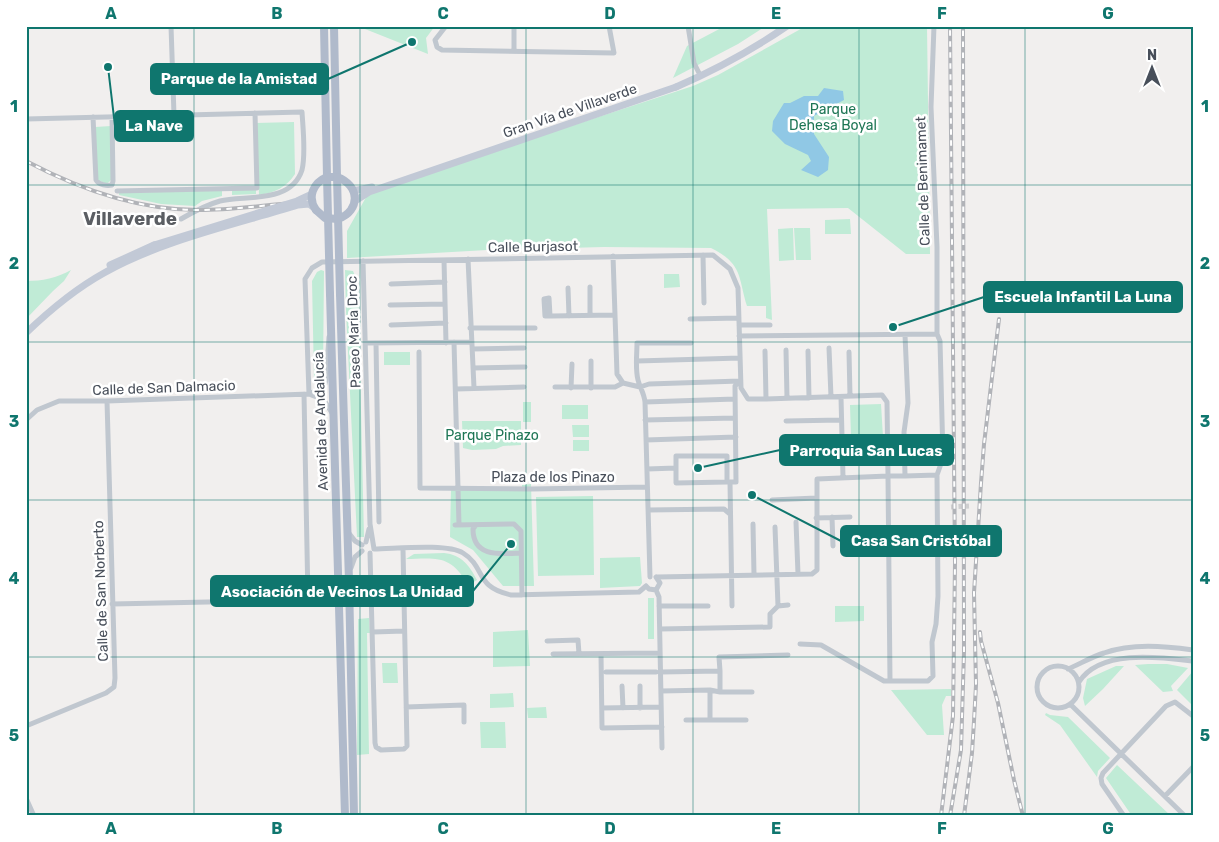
<svg xmlns="http://www.w3.org/2000/svg" width="1219" height="842" font-family="Rubik,sans-serif">
<style>
.green{fill:#c0ebd6}
.water{fill:#90c8e5}
.lines{fill:none;stroke-linecap:round;stroke-linejoin:round}
.street-tunnel{stroke:#cfcfd0;stroke-width:5;stroke-dasharray:5 2.5;stroke-linecap:butt}
.street{stroke:#c0c7cf;stroke-width:5}
.secondary{stroke:#c2c9d6;stroke-width:7}
.primary{stroke:#b0bacb;stroke-width:8}
.rail-casing{stroke:#b1b3b8;stroke-width:4}
.rail{stroke:#fff;stroke-width:2;stroke-dasharray:5.5;stroke-linecap:butt}
.secondary-bridge{stroke:#c2c9d6;stroke-width:7}
.primary-bridge{stroke:#b0bacb;stroke-width:8}
.grid{fill:none;stroke:#0f766e;stroke-width:1;stroke-opacity:0.55}
.labels{text-anchor:middle;dominant-baseline:central;stroke-width:5;stroke-linejoin:round;paint-order:stroke}
.park-label{font-size:14px;fill:#1e7655;stroke:#fff}
.street-label{font-size:14px;fill:#484f5a;stroke:#fff}
.district-label{font-size:19px;font-weight:bold;fill:#5b5e63;stroke:#fff}
.leader{fill:none;stroke:#0f766e;stroke-width:2}
.callout-dot{fill:#0f766e;stroke:#fff;stroke-width:2}
.callout{fill:#0f766e;stroke:#0f766e;stroke-width:2}
.callout-label{font-size:15px;text-anchor:middle;font-weight:bold;fill:#fff}
.neatline{fill:none;stroke:#0f766e;stroke-width:2}
.grid-label{font-size:16px;text-anchor:middle;font-weight:bold;fill:#0f766e}
</style>
<rect width="100%" height="100%" fill="#f1efee"/>
<path class="green" d="M365,26H435L426,38L428,54L365,29Z
M725,26H766L738,44L673,78L687,46Z
M806,26H927L930,254H906L848,208L767,209L772,320L766,318V306H747C738,277 743,264 711,248L604,247L487,250L347,258V231L369,192L693,86L718,75Z
M294,122L295,174C287,187 274,193 259,195L256,123Z
M111,126L112,179L107,184L96,179L95,127Z
M256,189V194L232,195V190Z
M222,190V196L202,201L195,206L161,204L119,195V193Z
M850,219L851,234H825V220Z
M793,228L794,260L779,261L778,229Z
M794,228H810L811,260H796Z
M71,270L64,281L53,291L26,319V281C42,281 57,278 71,270Z
M321,270L324,271L323,373L321,383H317L314,379L312,281L317,272Z
M345,270L353,271L358,283L364,537H357L346,311Z
M664,274H679L680,287L664,288Z
M384,352H410V365H384Z
M523,402H531V422H523Z
M881,404L883,437H851L850,405Z
M562,405H588V419H562Z
M462,421H521V445L503,446L496,449L472,450L463,448Z
M572,425H589V437H573Z
M573,440H589V451H573Z
M531,484L534,586H503L473,550L450,537L451,488L522,489V485Z
M593,496L594,575L538,576L536,497Z
M444,553C462,555 469,565 477,580L468,585C451,555 438,558 406,559L414,554Z
M640,557L642,583L640,586L600,588V558Z
M648,598H654V639H648Z
M835,606H864V621L835,622Z
M369,618L370,633H367L369,754L357,755L358,619Z
M528,630L530,666L493,667V632Z
M382,663H397L398,683H383Z
M1148,664H1167L1188,668L1171,686L1173,691L1163,692L1135,665Z
M1116,666H1124L1103,689L1085,706L1083,698L1087,679Z
M1193,671V706L1177,690Z
M951,689V696H946L942,705L944,735H927L891,690Z
M513,693L514,707L490,708V694Z
M546,707L547,718H528L527,708Z
M1046,713L1050,715L1068,717L1110,758L1098,771L1097,777L1060,725L1045,715Z
M480,722H505L506,748H481Z
M1117,765L1171,816H1132L1106,778Z"/>
<path class="water" d="M824,88L843,91L844,100L814,116V134L829,157L828,170L818,177L801,170L811,161L808,155L785,144L772,131L773,121L784,103H790L804,96H818Z"/>
<g class="lines">
<path class="street-tunnel" d="M951,507L969,506"/>
<path class="street" d="M171,26L174,115
M446,26L435,40L437,47L442,50L614,53L609,26
M688,26L694,63L699,73
M934,26L931,107L937,247V334
M514,50V26
M93,117L96,180C99,185 107,186 112,185L113,181L112,117
M26,119L302,112C303,129 306,154 302,170C291,204 246,195 220,201C206,205 193,212 181,219
M117,191L257,188L255,113
M703,255L704,303
M613,256L617,374L623,383
M468,259L474,388
M444,260L446,343
M363,261L370,524L374,549
M391,284L445,282
M590,287V315
M568,288L569,316
M390,305L445,304
M550,316L549,298L544,299L545,316H552L614,315
M690,319L739,318
M391,325L446,323
M739,325H770
M470,328H535
M905,335L908,403L904,432L905,476L937,475
M739,336L937,334L940,341L943,458L937,475L938,596L936,624L932,642L933,676L928,681H884L821,645L800,644
M454,342L459,525
M366,343L472,342
M376,343L379,522
M829,348L831,397
M472,349L524,348
M786,350L787,398
M765,351L766,399
M808,351L809,398
M419,352L420,488L531,489L647,487
M849,352L850,396
M591,361V388
M637,361L740,358
M473,368L525,367
M555,387H615L623,383L640,387
M640,387L649,384L740,381
M571,388L572,364
M456,389L524,387
M309,394L305,279L312,268L322,262L713,255L730,269L738,288L741,388L748,399H766L882,395L887,402L888,476H905
M309,394L324,400L332,413
M841,397L843,477
M645,402L735,399
M26,420L37,410L59,401H107L309,394L324,387L326,380L329,337
M645,420L735,418
M786,421L841,420
M646,440L736,437
M785,441L842,439
M784,462L842,460
M647,469L676,468V456H727V482L676,483V468
M772,500L816,498
M648,510L724,509L730,514
M832,517L833,546
M816,518L850,517
M796,522L798,574
M753,524L754,575
M455,525L514,524L521,531L522,595
M476,525L473,529C473,558 501,554 521,553
M348,532L355,541L362,545
M366,542L369,529
M374,549C394,549 447,543 463,553C486,567 474,587 511,595L639,592L646,586
M370,553L375,743L376,747L381,750L404,749L407,746L403,549
M351,568L355,557L362,551
M650,577L645,402C644,393 640,388 638,380C635,368 637,355 637,343H691
M657,577L812,574L817,570V479L888,476L890,681
M646,586L649,589L656,590L660,583L656,577
M656,590L659,597L662,748
M308,600L321,599
M112,604L308,600L304,394
M659,606H708
M732,606L730,482H736L735,386L740,381
M778,606L788,605
M660,629L770,627V614L778,606L775,527
M373,632L404,631
M547,641L578,640L579,654
M553,654L660,653
M601,654L602,728L662,727
M1037 687a21 21 0 1 1 42 0a21 21 0 1 1-42 0Z
M1068,669C1080,664 1091,657 1104,653C1132,643 1164,646 1193,650
M720,671V692H752
M606,672H656
M661,672L720,671L719,657L788,655
M1079,682C1100,649 1159,657 1193,661
M622,686L623,708
M640,686V708
M710,690V720H746
M661,691L710,690L720,692
M1070,704L1185,816
M406,707L464,705V722
M602,708L661,707
M686,720H710
M26,726L106,693L114,687L115,678L107,401
M1165,796L1193,767
M26,798L34,816
M1124,816L1102,784L1101,778L1103,773L1166,706L1175,702L1193,716"/>
<path class="secondary" d="M676,87C715,70 752,50 787,26
M110,265L154,245"/>
<path class="primary" d="M324,26L327,177H337L334,26
M316,210L325,218L338,219
M330,294L345,816
M340,294L349,581L354,816"/>
<defs>
<path id="rail" d="M26,161C79,189 138,210 198,210C232,210 267,205 301,202
M980,632L981,641L998,703L1014,780L1023,816
M941,816L953,716L955,563L950,26
M950,816L961,750L964,652L963,26
M964,816L972,753L974,721L976,685L974,593L981,483L984,444L999,319"/>
</defs>
<use href="#rail" class="rail-casing"/>
<use href="#rail" class="rail"/>
<path class="secondary-bridge" d="M353,191L372,187
M355,201L369,192L676,87
M154,245L297,201L312,194
M26,333C50,310 75,289 104,273C160,241 237,224 298,205L309,204L313,207"/>
<path class="primary-bridge" d="M316,210C307,197 313,183 327,177L330,294
M338,219C361,211 360,185 337,177L340,294"/>
</g>
<path class="grid" d="M194,26V816M360,26V816M526,26V816M693,26V816M859,26V816M1025,26V816M26,185H1193M26,342H1193M26,500H1193M26,657H1193"/>
<g class="labels">
<g class="park-label">
<text x="833" y="109">Parque<tspan x="833" dy="16">Dehesa Boyal</tspan></text>
<text x="492" y="435">Parque Pinazo</text>
</g>
<g class="street-label">
<text transform="translate(570 111) rotate(-19)">Gran Vía de Villaverde</text>
<text transform="translate(923 181) rotate(-92)">Calle de Benimamet</text>
<text transform="translate(533 247) rotate(-1)">Calle Burjasot</text>
<text transform="translate(354 332) rotate(-92)">Paseo María Droc</text>
<text transform="translate(164 388) rotate(-2)">Calle de San Dalmacio</text>
<text transform="translate(321 421) rotate(-92)">Avenida de Andalucía</text>
<text x="553" y="477">Plaza de los Pinazo</text>
<text transform="translate(101 591) rotate(-92)">Calle de San Norberto</text>
</g>
<g class="district-label">
<text x="130" y="218">Villaverde</text>
</g>
</g>
<path class="leader" d="M412 42L328 79M108 67L115 126M893 327L984 297M698 468L780 450M752 495L841 541M511 544L473 591"/>
<g class="callout-dot">
<circle cx="412" cy="42" r="5"/>
<circle cx="108" cy="67" r="5"/>
<circle cx="893" cy="327" r="5"/>
<circle cx="698" cy="468" r="5"/>
<circle cx="752" cy="495" r="5"/>
<circle cx="511" cy="544" r="5"/>
</g>
<g class="callout">
<rect x="151" y="64" width="177" height="30" rx="5"/>
<rect x="115" y="111" width="78" height="30" rx="5"/>
<rect x="984" y="282" width="198" height="30" rx="5"/>
<rect x="780" y="435" width="173" height="30" rx="5"/>
<rect x="841" y="526" width="160" height="30" rx="5"/>
<rect x="211" y="576" width="262" height="30" rx="5"/>
</g>
<g class="callout-label">
<text x="239" y="84">Parque de la Amistad</text>
<text x="154" y="131">La Nave</text>
<text x="1083" y="302">Escuela Infantil La Luna</text>
<text x="866" y="456">Parroquia San Lucas</text>
<text x="921" y="546">Casa San Cristóbal</text>
<text x="342" y="597">Asociación de Vecinos La Unidad</text>
</g>
<rect width="1219" height="842" fill="none" stroke="#ffffff" stroke-width="55"/>
<g transform="translate(1152 68)" stroke="#ffffff" stroke-width="4" paint-order="stroke">
<path d="M0-4L9 19L0 12L-9 19Z" fill="#484f5a"/>
<text y="-8" font-size="14" font-weight="bold" text-anchor="middle" fill="#484f5a">N</text>
</g>
<rect x="28" y="28" width="1164" height="786" class="neatline"/>
<g class="grid-label">
<text x="111" y="19">A</text>
<text x="277" y="19">B</text>
<text x="443" y="19">C</text>
<text x="610" y="19">D</text>
<text x="776" y="19">E</text>
<text x="942" y="19">F</text>
<text x="1108" y="19">G</text>
<text x="14" y="112">1</text>
<text x="1205" y="112">1</text>
<text x="14" y="269">2</text>
<text x="1205" y="269">2</text>
<text x="14" y="427">3</text>
<text x="1205" y="427">3</text>
<text x="14" y="584">4</text>
<text x="1205" y="584">4</text>
<text x="14" y="741">5</text>
<text x="1205" y="741">5</text>
<text x="111" y="834">A</text>
<text x="277" y="834">B</text>
<text x="443" y="834">C</text>
<text x="610" y="834">D</text>
<text x="776" y="834">E</text>
<text x="942" y="834">F</text>
<text x="1108" y="834">G</text>
</g>
</svg>
